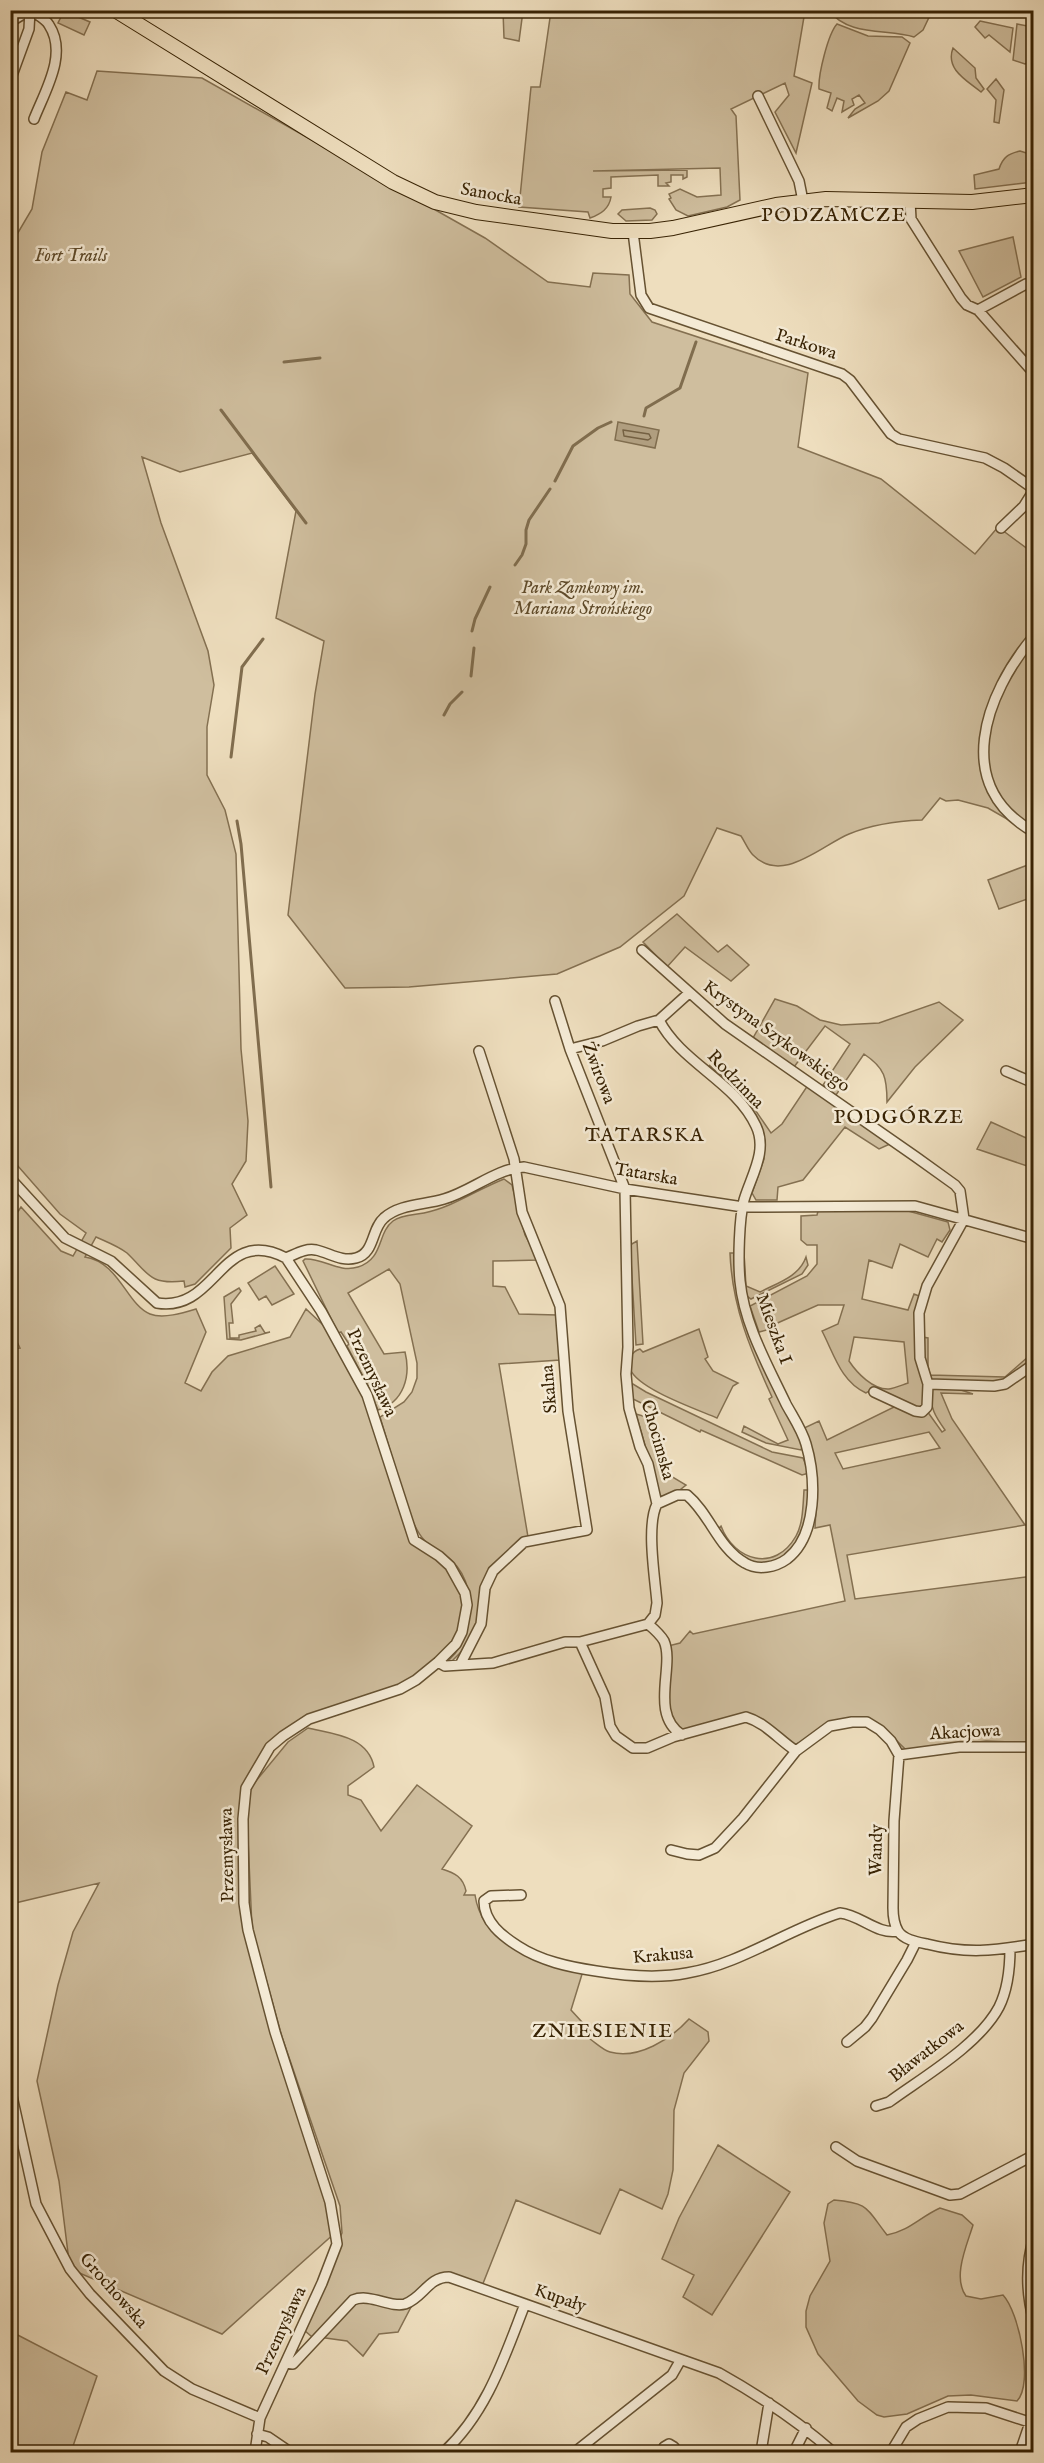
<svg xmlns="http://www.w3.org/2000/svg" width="1044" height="2463" font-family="'IM FELL English',serif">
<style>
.green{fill:#cfbe9e;stroke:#847051;stroke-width:1.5;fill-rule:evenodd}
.water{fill:#b09e7f;stroke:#806d4e;stroke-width:1.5}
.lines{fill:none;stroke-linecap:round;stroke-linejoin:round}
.shore{stroke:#746042;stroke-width:1.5}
.stream{stroke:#806d4e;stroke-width:3}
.minor-casing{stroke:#665232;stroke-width:12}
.primary-casing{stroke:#382304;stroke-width:16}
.minor{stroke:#f4ead5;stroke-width:9}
.primary{stroke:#eedebe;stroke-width:14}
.labels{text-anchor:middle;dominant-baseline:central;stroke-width:5;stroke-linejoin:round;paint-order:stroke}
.street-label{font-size:18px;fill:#382304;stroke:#f4ead5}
.park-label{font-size:18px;font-style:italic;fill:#5e4a2a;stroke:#f4ead5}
.neighbourhood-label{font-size:20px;letter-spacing:1.5px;fill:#382304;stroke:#f4ead5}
</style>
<rect width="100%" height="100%" fill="#eedebe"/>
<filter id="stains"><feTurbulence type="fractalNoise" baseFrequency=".00333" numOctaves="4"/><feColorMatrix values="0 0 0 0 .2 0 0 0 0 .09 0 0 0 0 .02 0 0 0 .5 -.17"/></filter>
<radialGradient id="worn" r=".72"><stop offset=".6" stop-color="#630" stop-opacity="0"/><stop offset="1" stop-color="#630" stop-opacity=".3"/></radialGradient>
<path class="green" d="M64,11L90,22L84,35L58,23Z
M503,11H523L519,41L504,38Z
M551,11H805L794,76L812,83L796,153L775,112L789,95L785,83L731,109L736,116L740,200L727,207L688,216L676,210L669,199L671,198L669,194L680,189L697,197L721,195L720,168L593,171L687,170V177L683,179V175H671V182L666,183L669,186H658V175L611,177V188L603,189V197H611C609,209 601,214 590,218L588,212L519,207L531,87H540Z
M839,11L932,10V11L923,30L914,37C888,29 847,36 830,11L838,13Z
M980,21L1013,28L1010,52L989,35L985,38L975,27Z
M837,24L868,36L902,37L910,43L889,91L878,101L848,118L855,109L865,103L859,95L852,99L854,105L842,112L844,101L837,98L832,111L827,108L831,93L819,89C818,75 828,34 837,24Z
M1017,24L1033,27V61L1025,64L1013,60Z
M953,48L975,68L976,78L984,89L981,92C966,80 945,69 953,48Z
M97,71L202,78L485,238L548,282L590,287L593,273L629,275L630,294L652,322L808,373L798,447L881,479L975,554L998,527L1033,553V834L988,808L958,800L946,801L940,798L922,820C897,821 873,824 849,834C822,845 782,885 753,855C748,850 745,842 741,836L717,828L684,896L620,947L557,974L409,987L345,988L288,915L315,694L324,641L276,618L296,511L252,453L180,472L142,457L161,523L208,651L214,685L207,727V775L225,810L236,854L241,1049L248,1121L246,1161L232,1184L247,1215L230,1228L231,1248L195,1284L185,1287L184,1281C149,1285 149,1274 127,1253C118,1246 107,1242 96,1237L85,1257C119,1262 127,1305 150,1314C163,1319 183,1313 196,1309L206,1332L185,1383L201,1391L212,1372L228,1356L290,1337L306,1309L336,1337L356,1373L414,1540L439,1556L465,1593L462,1632L416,1680L325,1713L283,1735L246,1788L248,1930L336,2232L222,2334L70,2269L59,2181L37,2081L58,1985L73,1932L99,1883L11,1904L10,1349L20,1348L11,1329V1222L21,1207L61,1251L73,1256L86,1233L60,1214L10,1157L11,247L15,245L16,236L32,209L42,152L66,92L87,100Z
M996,79L1004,90L999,123L994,122L996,100L987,89Z
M1020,151L1033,155V182L975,189L974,175L999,169C1003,157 1008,154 1020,151Z
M650,208L655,210L657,214L652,220L626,221L618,214L622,210Z
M1013,237L1021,277L983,297L959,251Z
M1033,863V897L999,909L988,880Z
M677,914L718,952L727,945L749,965L731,981L685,947L667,967L643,942Z
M775,999L797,1006L820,1020L841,1025L879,1023L939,1002L963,1020L915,1067L887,1102C887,1078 885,1068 864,1054L836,1095L823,1085L850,1044L825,1026L794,1067L753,1038Z
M709,1065L745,1095L771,1133L782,1124L808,1085L892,1143L879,1149L845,1127L803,1180L778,1187L777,1200H756L752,1193L764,1159L763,1137L744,1101Z
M991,1122L1033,1141V1168L977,1149Z
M504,1179L512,1185L525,1235L539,1260L493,1261V1286L505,1287L519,1314L557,1315L560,1360L499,1364L528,1537L489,1572L481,1613L470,1643L450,1663L448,1661C459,1651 465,1639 468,1625C473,1603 469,1576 451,1560C443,1553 433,1548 425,1541C417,1533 413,1522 409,1513L380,1417L404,1402L412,1392L417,1378V1363L400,1284L389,1269L348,1293L384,1354L405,1352C411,1376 404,1402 378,1410L367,1384L347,1346L349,1344L341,1332L338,1333L303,1261L305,1259C324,1258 338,1273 358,1267C384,1259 377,1233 393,1221C401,1215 414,1215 424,1213C453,1207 476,1190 504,1179Z
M901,1209L948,1222L950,1230L942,1242L937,1239L928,1257L900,1244L892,1268L869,1260L862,1299L908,1310L914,1294L919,1296C908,1336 924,1366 925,1405L921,1410L874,1388L866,1393C841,1382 834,1354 822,1331L838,1324L844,1305H818L773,1325L774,1328L759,1332L750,1306L807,1276L817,1264V1245H807L801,1240V1216L817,1215L818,1211ZM854,1337L904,1342L908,1383C902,1385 895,1388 889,1389C873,1390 857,1373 849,1361Z
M637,1241L643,1344L636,1345L630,1245Z
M730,1253H734L735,1275L741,1309L803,1444L801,1450L766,1443L742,1432L744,1426L778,1444L788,1440L769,1399L772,1397C750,1349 732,1306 730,1253Z
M744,1253L746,1286L760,1292C777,1283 799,1277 806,1257L808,1265L802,1274L751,1299L747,1296L744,1281Z
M275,1266L294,1294L272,1305L266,1296L259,1300L248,1283Z
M239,1288L241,1291L231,1304L233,1323H229L230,1338H239V1335L256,1331L255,1328L260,1325L265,1333L270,1332L241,1340L227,1339L224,1297Z
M699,1329L708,1357L705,1359L713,1371L738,1383L733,1386L717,1418C696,1409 638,1389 630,1369C630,1359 630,1352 640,1349L643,1352Z
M922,1337L928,1338V1366L930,1375L1005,1377L1029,1356L1033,1357V1362L1002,1382L933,1381L925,1368Z
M630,1384H633L646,1392L772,1452L803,1458L809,1473L802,1475L701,1430L700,1432L631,1398Z
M935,1387L955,1388L973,1394L941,1393L952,1419L1025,1525L847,1555L855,1599L1033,1576V1743L986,1741L907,1751C897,1741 883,1726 870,1720C854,1713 810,1738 794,1745L758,1717L685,1732L671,1719L668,1704V1646L680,1643L690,1631L693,1634L845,1601L830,1525L815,1528C817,1485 821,1470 802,1429L819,1421L827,1440L898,1405L927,1411L942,1432L945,1430C935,1416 930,1408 931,1390ZM929,1432L940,1448L843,1469L835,1453Z
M636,1414L650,1418L658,1461L669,1475L686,1485L676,1493L660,1498Z
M804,1490H809C808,1505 805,1537 796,1548C768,1583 736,1556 718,1529L721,1526C734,1561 775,1573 796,1536C803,1524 803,1505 804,1490Z
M308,1728C333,1734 368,1736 374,1767L348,1786V1795L361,1800L381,1831L417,1785L472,1826L442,1869C455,1873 463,1877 466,1891L464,1895H475C483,1948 540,1961 583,1971L571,2010L592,2033L590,2039C596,2043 603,2050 610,2052C638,2060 671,2039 689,2019L708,2032L709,2041L684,2073L674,2110L673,2170L668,2194L662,2209L620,2189L600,2234L516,2200L482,2286L446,2273L423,2284L398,2332L379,2334L363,2356L347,2341L311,2336L304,2330L342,2233L340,2206L282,2037L252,1928L247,1817L251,1787L288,1742Z
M718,2145L790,2192L712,2315L683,2297L694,2275L662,2259L679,2218Z
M834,2200C869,2203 866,2208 887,2235C909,2231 920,2217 940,2208L962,2215L973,2225C967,2245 952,2277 966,2296L981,2299L1003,2295C1019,2312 1034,2384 1017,2401L971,2395L948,2396L907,2414L884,2417L877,2415L858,2401L818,2354L806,2327V2311L810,2296L830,2261L824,2223L828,2204Z
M10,2331L97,2376L71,2452H11Z"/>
<path class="water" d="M618,422L659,430L655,448L615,440Z"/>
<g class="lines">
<path class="shore" d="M623,430L649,434L651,438L648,440L624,436Z"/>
<path class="stream" d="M284,362L320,358
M221,410L306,523
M644,416L646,408L680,388L696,342
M555,481L573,446L598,428L611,422
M515,565L522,555L526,544V530L529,520L550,489
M472,631L475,619L490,587
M471,676L474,648
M444,715L450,704L462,692
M231,757L242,667L263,639
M237,821L241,844L271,1187"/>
<defs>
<path id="minor" d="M31,10C37,15 46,19 49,25C68,54 45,91 34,119
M10,22L30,10
M10,81L29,29L30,10
M758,96L799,181L803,201
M910,201L911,219L961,298L967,305L978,310L1032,371
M633,232L641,295L649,308L842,374L850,380L891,434L899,439L985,458L1004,468L1034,489
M978,310L1026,284L1034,283
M1001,528L1024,506L1034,490
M1034,636C985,694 951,786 1034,832
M642,950L725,1024L916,1157L955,1185L960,1191L964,1219L927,1286L919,1313L920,1358L928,1384L927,1407L922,1412L915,1411L874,1392
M555,1001L570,1049L625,1189L628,1347L626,1374L629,1408L640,1447L648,1464L657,1504C646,1525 655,1578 657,1603L655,1615L648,1624
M570,1049L602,1041L638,1026L659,1020L689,993
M1006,1071L1034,1083
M10,1178L65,1238L111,1261L157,1303C217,1313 221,1224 286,1258L321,1311L367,1395L414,1540L439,1556L450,1566L465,1593L467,1605L462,1632L456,1644L438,1662L416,1680L400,1689L309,1719L283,1736L270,1747L246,1788L243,1819L244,1903L248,1930L275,2032L330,2202L337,2244L322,2283L260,2418L255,2452
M286,1258C296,1254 305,1248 316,1250C330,1253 341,1262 356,1258C375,1253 371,1229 384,1218C399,1204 425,1205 444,1199C472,1191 495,1169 524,1167L625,1189L743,1207L915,1206L1034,1239
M928,1384L994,1386L1005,1384L1034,1364
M657,1504L677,1495H687C710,1514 718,1548 745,1563C758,1571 776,1567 787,1559C818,1535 816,1478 806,1444C802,1430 793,1417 786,1404C768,1366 744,1324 740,1281C738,1261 739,1219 744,1200C751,1176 768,1151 756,1126C736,1082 681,1063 659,1020
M648,1624C654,1629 660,1634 664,1641C675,1666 649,1714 682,1735
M580,1642L605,1697L610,1726L616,1736L633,1748H647L673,1737L746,1717C766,1723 779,1740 796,1751
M438,1662L445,1666L493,1663L565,1642H580L648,1624
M460,1665L481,1624L485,1588L493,1571L524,1542L587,1530L568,1411L560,1306L522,1212L514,1159L479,1051
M899,1755L959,1747H1034
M671,1850L687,1854L699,1855L715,1848L743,1818L796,1751L830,1726L852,1722H867L880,1730L891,1741L899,1755L894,1821L893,1908C893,1916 894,1924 898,1931C904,1940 917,1942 927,1944C966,1954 994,1951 1034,1944
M521,1895L491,1896L484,1901C484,1922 502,1936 518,1946C541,1961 569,1967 596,1971C626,1976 657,1979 687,1973C741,1964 788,1929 840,1913C861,1915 877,1935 898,1931
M847,2042L865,2027L872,2018L907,1960L916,1942
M10,2087L36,2204L70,2269L90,2294L164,2371L192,2389L260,2418
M876,2106L889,2102C923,2077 979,2045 999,2007C1008,1989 1010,1968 1010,1948
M836,2147L857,2161L950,2195L960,2194L1034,2155
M1034,2237C1025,2266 1026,2293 1034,2322
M286,2363L293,2364L353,2300C370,2293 390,2308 405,2304C423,2298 428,2277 449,2277L719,2373C760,2396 798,2421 833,2452
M257,2434L268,2437L290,2452
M444,2452C487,2412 504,2358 525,2304
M575,2452L672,2375L680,2361
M663,2452L664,2447L669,2444L674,2447V2452
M761,2452L769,2403
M794,2452L806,2428
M891,2452L906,2427L918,2419L948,2407L986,2408L1029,2422
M1020,2452L1034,2411"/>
<path id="primary" d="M115,10L393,182L435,202L476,212L612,231H650L673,228L776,205L826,199L972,202L1034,195"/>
</defs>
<use href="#minor" class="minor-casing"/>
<use href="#primary" class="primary-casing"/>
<use href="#minor" class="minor"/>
<use href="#primary" class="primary"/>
</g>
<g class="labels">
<g class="street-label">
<text transform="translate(491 195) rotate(10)">Sanocka</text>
<text transform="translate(806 345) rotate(18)">Parkowa</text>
<text transform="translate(776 1037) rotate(36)">Krystyna Szykowskiego</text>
<text transform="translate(598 1073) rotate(69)">Żwirowa</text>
<text transform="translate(735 1080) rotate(46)">Rodzinna</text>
<text transform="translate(646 1175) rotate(10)">Tatarska</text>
<text transform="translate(773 1329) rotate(70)">Mieszka I</text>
<text transform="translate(371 1373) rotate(65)">Przemysława</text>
<text transform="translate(550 1389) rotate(-95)">Skalna</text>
<text transform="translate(657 1440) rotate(74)">Chocimska</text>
<text transform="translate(965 1733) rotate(-3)">Akacjowa</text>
<text transform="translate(877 1850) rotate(-89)">Wandy</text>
<text transform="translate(228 1855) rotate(-91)">Przemysława</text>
<text transform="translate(663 1956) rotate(-5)">Krakusa</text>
<text transform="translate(927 2052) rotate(-38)">Bławatkowa</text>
<text transform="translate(113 2291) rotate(49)">Grochowska</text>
<text transform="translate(560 2299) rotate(19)">Kupały</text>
<text transform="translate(282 2331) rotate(-65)">Przemysława</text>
</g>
<g class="park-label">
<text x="71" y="256">Fort Trails</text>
<text x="583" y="588">Park Zamkowy im.<tspan x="583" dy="21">Mariana Strońskiego</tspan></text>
</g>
<g class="neighbourhood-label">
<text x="834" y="215">PODZAMCZE</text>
<text x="899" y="1117">PODGÓRZE</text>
<text x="645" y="1135">TATARSKA</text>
<text x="603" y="2031">ZNIESIENIE</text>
</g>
</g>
<rect width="1044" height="2463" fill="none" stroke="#eedebe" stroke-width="36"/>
<rect x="12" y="12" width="1020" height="2439" fill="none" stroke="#382304" stroke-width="3"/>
<rect x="18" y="18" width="1008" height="2427" fill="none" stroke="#382304" stroke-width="1.5"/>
<rect width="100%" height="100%" filter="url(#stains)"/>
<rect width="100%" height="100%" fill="url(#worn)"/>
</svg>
